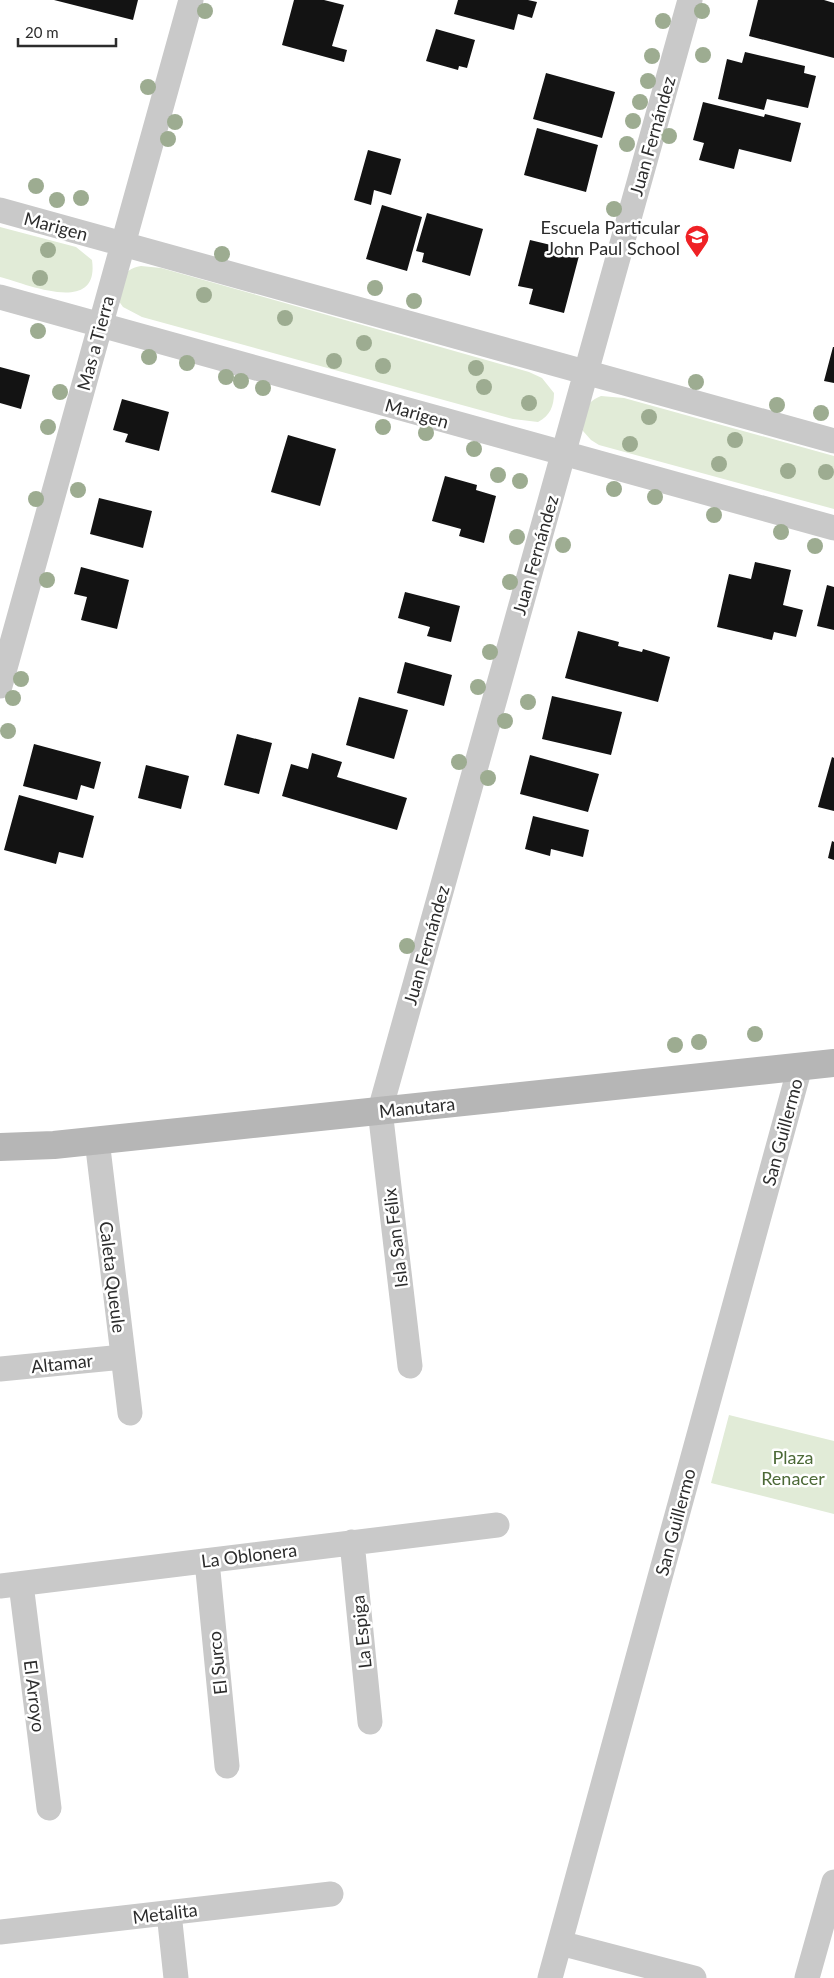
<svg xmlns="http://www.w3.org/2000/svg" width="834" height="1978" font-family="Lato,sans-serif">
<style>
.green{fill:#e1ebd7}
.building{fill:#131313}
.lines{fill:none;stroke-linecap:round;stroke-linejoin:round}
.street{stroke:#c9c9c9;stroke-width:25}
.secondary{stroke:#b6b6b6;stroke-width:28}
.tree{fill:#9dac91}
.labels{text-anchor:middle;dominant-baseline:central;stroke-width:5;stroke-linejoin:round;paint-order:stroke}
.street-label{font-size:18px;fill:#2c2c2c;stroke:#fff}
.poi-label{font-size:18px;fill:#2c2c2c;stroke:#fff;text-anchor:end}
.park-label{font-size:18px;fill:#4c6937;stroke:#fff}
</style>
<rect width="100%" height="100%" fill="#fff"/>
<path class="green" d="M0,227L76,247L92,260C100,316 27,284 0,277Z
M141,266L161,268L529,372L542,378L554,393C554,406 550,416 538,422L513,419L142,317L123,307L118,300C122,282 120,270 141,266Z
M601,396L624,398L834,456V509L599,445L591,440L583,431C585,413 582,404 601,396Z
M729,1415L834,1441V1514L711,1483Z"/>
<path class="building" d="M54,0H138L133,20Z
M294,0H324L344,5L332,46L347,50L344,62L282,45Z
M458,0H528L537,2L532,18L518,14L514,30L454,14Z
M758,0H824L834,3V58L749,36Z
M436,29L475,40L467,68L459,66L458,70L426,61Z
M745,52L805,66L804,73L816,76L808,108L767,99L764,110L718,99L727,59L742,63Z
M546,73L615,92L602,138L533,119Z
M703,102L764,117L765,114L801,123L791,162L739,149L734,169L699,160L704,143L693,140Z
M537,128L598,145L586,192L524,175Z
M368,150L401,159L391,195L374,190L371,205L354,200Z
M382,205L422,217L407,271L366,259Z
M427,213L483,229L470,276L422,262L424,253L416,251Z
M530,240L580,252L564,313L529,304L533,289L518,286Z
M833,347H834V383L824,381Z
M0,367L30,375L21,409L0,403Z
M122,399L169,412L159,451L125,442L128,434L113,430Z
M288,435L336,449L320,506L271,492Z
M445,476L477,485L476,490L496,496L484,543L459,536L461,529L432,521Z
M99,498L152,511L143,548L90,534Z
M755,562L791,570L783,605L803,610L796,637L774,632L772,640L717,627L729,574L751,579Z
M81,567L129,580L117,629L81,620L87,597L74,594Z
M827,585L834,587V630L817,626Z
M405,592L460,606L451,642L427,636L430,627L398,618Z
M578,631L619,642L618,646L642,652L643,649L670,657L658,702L565,678Z
M405,662L452,675L444,706L397,693Z
M552,696L622,712L611,755L542,739Z
M359,697L408,710L394,759L346,745Z
M237,734L272,743L259,794L224,785Z
M34,744L101,762L94,789L81,785L77,800L23,786Z
M312,753L342,762L337,777L407,798L397,830L282,796L291,764L308,769Z
M530,755L599,774L588,812L520,794Z
M832,757L834,758V811L818,807Z
M146,765L189,776L181,809L138,798Z
M19,795L94,816L83,858L59,852L56,864L4,850Z
M533,816L589,830L583,857L551,849L550,856L525,849Z
M832,841L834,842V860L828,858Z"/>
<g class="lines">
<path class="street" d="M0,210L834,441
M0,297L834,528
M0,686L191,0
M97,1140L130,1413
M410,1366L380,1110L690,0
M0,1369L123,1357
M352,1542L370,1722
M207,1561L227,1766
M21,1584L49,1808
M0,1586L497,1525
M169,1913L176,1978
M0,1932L331,1894
M560,1943L694,1978
M550,1978L800,1067
M807,1978L834,1882"/>
<path class="secondary" d="M0,1147L54,1145L834,1063"/>
</g>
<g class="tree">
<circle cx="205" cy="11" r="8"/>
<circle cx="702" cy="11" r="8"/>
<circle cx="663" cy="21" r="8"/>
<circle cx="703" cy="55" r="8"/>
<circle cx="652" cy="56" r="8"/>
<circle cx="648" cy="81" r="8"/>
<circle cx="148" cy="87" r="8"/>
<circle cx="640" cy="102" r="8"/>
<circle cx="633" cy="121" r="8"/>
<circle cx="175" cy="122" r="8"/>
<circle cx="669" cy="136" r="8"/>
<circle cx="168" cy="139" r="8"/>
<circle cx="627" cy="144" r="8"/>
<circle cx="36" cy="186" r="8"/>
<circle cx="81" cy="198" r="8"/>
<circle cx="57" cy="200" r="8"/>
<circle cx="614" cy="209" r="8"/>
<circle cx="48" cy="250" r="8"/>
<circle cx="222" cy="254" r="8"/>
<circle cx="40" cy="278" r="8"/>
<circle cx="375" cy="288" r="8"/>
<circle cx="204" cy="295" r="8"/>
<circle cx="414" cy="301" r="8"/>
<circle cx="285" cy="318" r="8"/>
<circle cx="38" cy="331" r="8"/>
<circle cx="364" cy="343" r="8"/>
<circle cx="149" cy="357" r="8"/>
<circle cx="334" cy="361" r="8"/>
<circle cx="187" cy="363" r="8"/>
<circle cx="383" cy="366" r="8"/>
<circle cx="476" cy="368" r="8"/>
<circle cx="226" cy="377" r="8"/>
<circle cx="241" cy="381" r="8"/>
<circle cx="696" cy="382" r="8"/>
<circle cx="484" cy="387" r="8"/>
<circle cx="263" cy="388" r="8"/>
<circle cx="60" cy="392" r="8"/>
<circle cx="529" cy="403" r="8"/>
<circle cx="777" cy="405" r="8"/>
<circle cx="821" cy="413" r="8"/>
<circle cx="649" cy="417" r="8"/>
<circle cx="48" cy="427" r="8"/>
<circle cx="383" cy="427" r="8"/>
<circle cx="426" cy="433" r="8"/>
<circle cx="735" cy="440" r="8"/>
<circle cx="630" cy="444" r="8"/>
<circle cx="474" cy="449" r="8"/>
<circle cx="719" cy="464" r="8"/>
<circle cx="788" cy="471" r="8"/>
<circle cx="826" cy="472" r="8"/>
<circle cx="498" cy="475" r="8"/>
<circle cx="520" cy="481" r="8"/>
<circle cx="614" cy="489" r="8"/>
<circle cx="78" cy="490" r="8"/>
<circle cx="655" cy="497" r="8"/>
<circle cx="36" cy="499" r="8"/>
<circle cx="714" cy="515" r="8"/>
<circle cx="781" cy="532" r="8"/>
<circle cx="517" cy="537" r="8"/>
<circle cx="563" cy="545" r="8"/>
<circle cx="815" cy="546" r="8"/>
<circle cx="47" cy="580" r="8"/>
<circle cx="510" cy="582" r="8"/>
<circle cx="490" cy="652" r="8"/>
<circle cx="21" cy="679" r="8"/>
<circle cx="478" cy="687" r="8"/>
<circle cx="13" cy="698" r="8"/>
<circle cx="528" cy="702" r="8"/>
<circle cx="505" cy="721" r="8"/>
<circle cx="8" cy="731" r="8"/>
<circle cx="459" cy="762" r="8"/>
<circle cx="488" cy="778" r="8"/>
<circle cx="407" cy="946" r="8"/>
<circle cx="755" cy="1034" r="8"/>
<circle cx="699" cy="1042" r="8"/>
<circle cx="675" cy="1045" r="8"/>
</g>
<defs>
<symbol id="school-pin" viewBox="-11 -11 22 30"><path d="M0 17L-7.5 6A9.5 9.5 0 1 1 7.5 6Z" fill="#ef2125" stroke="#fff"/><path d="M0-5L7-2L0 1L-7-2ZM-4 1L0 2.5L4 1V4Q0 6-4 4Z" fill="#fff"/></symbol>
</defs>
<g fill-rule="evenodd">
<use href="#school-pin" x="683" y="223" width="28" height="38"/>
</g>
<g class="labels">
<g class="street-label">
<text transform="translate(652 136) rotate(-74)">Juan Fernández</text>
<text transform="translate(56 226) rotate(15)">Marigen</text>
<text transform="translate(95 343) rotate(-75)">Mas a Tierra</text>
<text transform="translate(417 413) rotate(16)">Marigen</text>
<text transform="translate(535 555) rotate(-74)">Juan Fernández</text>
<text transform="translate(426 945) rotate(-74)">Juan Fernández</text>
<text transform="translate(417 1107) rotate(-6)">Manutara</text>
<text transform="translate(782 1132) rotate(-75)">San Guillermo</text>
<text transform="translate(395 1238) rotate(-97)">Isla San Félix</text>
<text transform="translate(113 1277) rotate(83)">Caleta Queule</text>
<text transform="translate(62 1363) rotate(-6)">Altamar</text>
<text transform="translate(675 1522) rotate(-75)">San Guillermo</text>
<text transform="translate(249 1555) rotate(-7)">La Oblonera</text>
<text transform="translate(361 1632) rotate(-96)">La Espiga</text>
<text transform="translate(217 1663) rotate(-96)">El Surco</text>
<text transform="translate(35 1696) rotate(83)">El Arroyo</text>
<text transform="translate(165 1913) rotate(-7)">Metalita</text>
</g>
<g class="poi-label">
<text x="680" y="227">Escuela Particular<tspan x="680" dy="21">John Paul School</tspan></text>
</g>
<g class="park-label">
<text x="793" y="1457">Plaza<tspan x="793" dy="21">Renacer</tspan></text>
</g>
</g>
<path d="M18 38v8h98v-8" fill="none" stroke="#2c2c2c" stroke-width="2.5"/>
<text x="25" y="38" font-size="15" fill="#2c2c2c" stroke="#ffffff" stroke-width="4" paint-order="stroke">20 m</text>
</svg>
